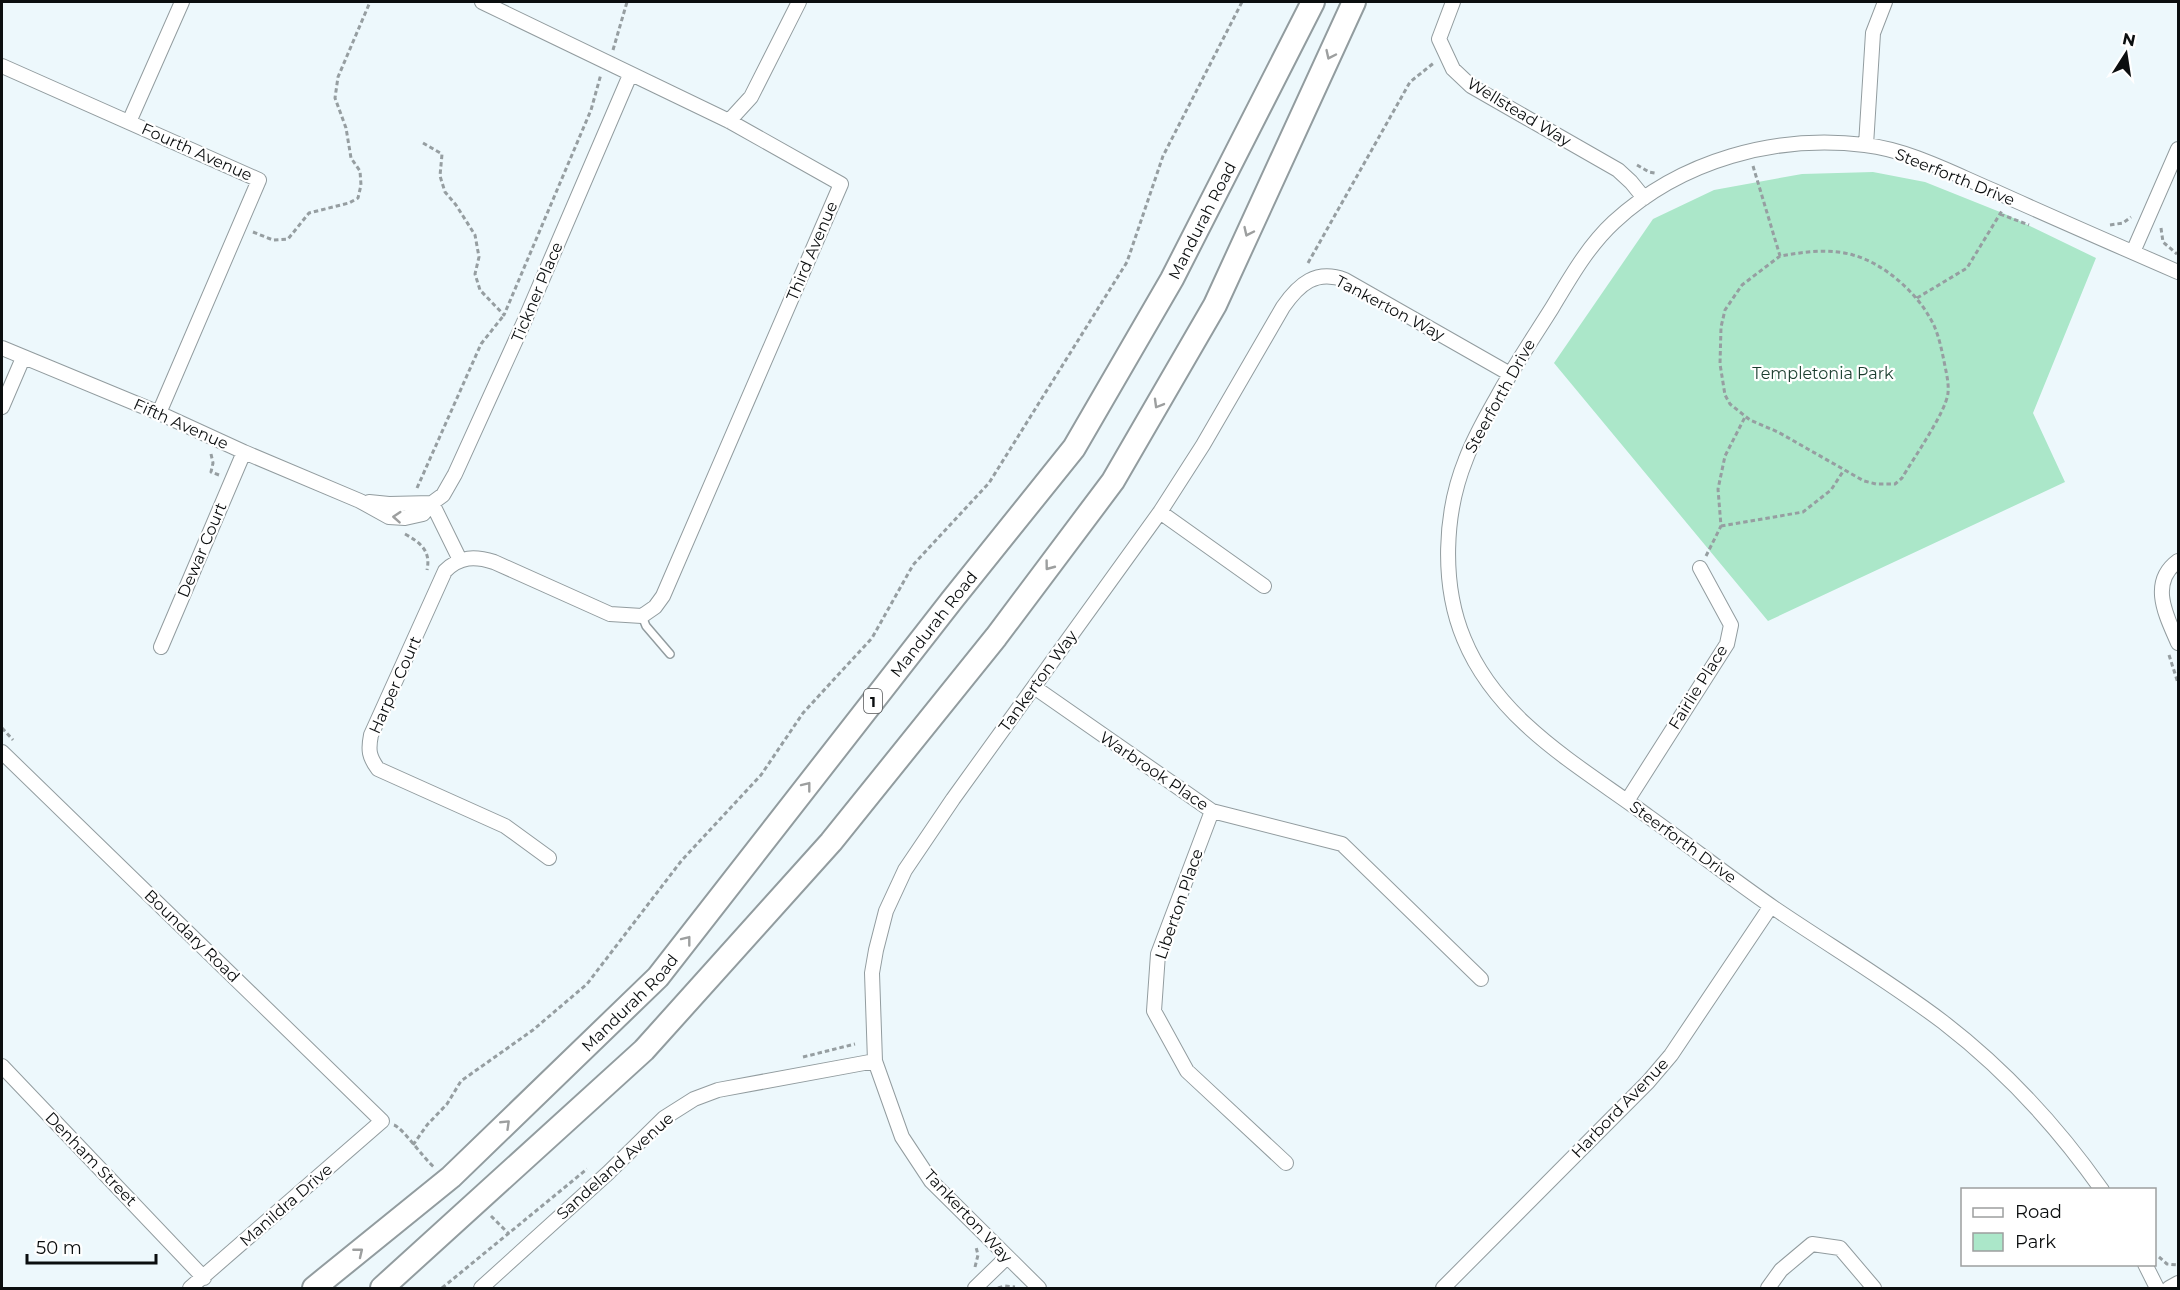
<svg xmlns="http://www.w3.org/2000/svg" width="2180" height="1290" font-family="Montserrat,sans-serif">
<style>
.green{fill:#abe7c9}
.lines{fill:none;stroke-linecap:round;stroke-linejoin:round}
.service-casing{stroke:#929c9f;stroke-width:10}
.minor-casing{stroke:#929c9f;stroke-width:16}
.trunk-casing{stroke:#929c9f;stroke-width:26}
.path{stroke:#969ea1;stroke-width:3;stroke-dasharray:4.5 3;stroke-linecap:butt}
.service{stroke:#fff;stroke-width:7}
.minor{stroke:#fff;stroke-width:14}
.trunk{stroke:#fff;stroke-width:22}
.oneway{stroke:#9d9f9f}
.labels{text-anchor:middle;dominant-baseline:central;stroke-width:4.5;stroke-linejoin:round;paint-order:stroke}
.shield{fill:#fff;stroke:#545657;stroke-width:1.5}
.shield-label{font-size:15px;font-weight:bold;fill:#0b0e0f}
.street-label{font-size:16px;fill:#0b0e0f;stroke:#fff}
.park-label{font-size:16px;fill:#1b3e2f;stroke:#fff}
</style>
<rect width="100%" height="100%" fill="#edf8fc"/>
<path class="green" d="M1873,172L1925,182L2005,214L2096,258L2033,413L2065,482L1768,621L1554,363L1653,219L1714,190L1802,174Z"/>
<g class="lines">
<defs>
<path id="service" d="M642,616L646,626L670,654"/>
<path id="minor" d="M482,2L729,121L841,184L663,596L655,607L642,616L610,614L494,562C475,556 460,556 445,571L371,735C368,750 369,757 378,769L505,826L549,858
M1453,2L1439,39L1453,69L1471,86L1618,170L1631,182L1644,198
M2,66L259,180L159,413
M729,121L751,97L799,2
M129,122L182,2
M1866,145L1873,33L1885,2
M2133,252L2178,149
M2,348L159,413L244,452L360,501L389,517L405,518L423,514L432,503L443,495L455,474L524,322L630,75
M2,407L23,358
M369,502L389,504L432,503
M432,503L460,560
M1160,512L1264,586
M2178,561C2148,583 2167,617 2178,643
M161,647L244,452
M1034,687L1212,811L1342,844L1481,979
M2,752L382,1121L190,1288
M1627,801L1727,644L1731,625L1700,568
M1212,811L1158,954L1154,1011L1187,1071L1286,1163
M2,1066L204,1278
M2102,1190C2057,1126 2004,1069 1943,1022C1889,981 1830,946 1774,908C1732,879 1691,847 1649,817C1580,766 1498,722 1464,639C1441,584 1444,513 1466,459C1475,435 1489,412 1501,390C1517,362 1535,335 1552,308C1570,278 1588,246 1614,222C1681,160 1776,134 1865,145C1909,150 1952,173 1992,190C2054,218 2116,245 2178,272
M2145,1264L2157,1288
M481,1288L608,1173L664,1118L694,1099L718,1090L875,1061
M975,1288L1007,1257
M1039,1288L931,1181L902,1137L875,1061L872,973L876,950L886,911L905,870L953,799L1160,512L1203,445L1283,307C1299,284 1316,269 1345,280L1510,374
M1443,1288L1648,1082L1671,1055L1771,906
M1768,1288L1781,1270L1812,1244L1840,1248L1874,1288
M2169,1288L2178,1283"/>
<g id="trunk">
<path id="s1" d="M314,1288L451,1177L658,977L952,600L1074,448L1172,279L1313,2"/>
<path d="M382,1288L644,1050L831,842L996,637L1113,481L1215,305L1354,2"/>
</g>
</defs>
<use href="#service" class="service-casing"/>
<use href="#minor" class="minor-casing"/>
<use href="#trunk" class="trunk-casing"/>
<path class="path" d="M613,50L627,2
M423,143L442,154L440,176L445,192L456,205L475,235L479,257L475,274L480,290L504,315L591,110L601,74
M1637,165L1649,172L1655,173
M1753,166L1780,256C1804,252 1829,248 1853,255C1883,263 1915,291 1930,318C1938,331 1941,347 1944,361C1946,372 1949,382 1948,393C1946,412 1913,459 1902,478L1895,484H1876L1864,481L1778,432L1750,420L1730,404L1725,395L1720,364L1721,327L1725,310L1742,285L1780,256
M2000,214L2029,225
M2110,225L2123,223L2131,217
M2161,228L2163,242L2177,254
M253,232L273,240L288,239L309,213L349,203L358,198L361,185L360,171L351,158L346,128L335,98L338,77L370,2
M1308,263L1410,82L1435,62
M1917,298L1967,268L2003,209
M211,454L213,463L211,472L219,475
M417,488L481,344L504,315
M1721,526L1803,512L1831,490L1844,470
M405,534C421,543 431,551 427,570
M1706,556L1721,526L1718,489L1725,456L1745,417
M2169,655L2178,683
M2,728L13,740
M803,1057L855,1044
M394,1125C403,1128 423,1158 434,1167
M413,1145L427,1125L447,1104L461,1081L533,1030L587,984L682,860L761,775L803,713L872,638L913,565L989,483L1127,262L1163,156L1242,2
M491,1216L509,1234
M2159,1257L2167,1264L2178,1265
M975,1267L978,1255L976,1247
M442,1288L587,1169
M998,1288L1005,1286L1015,1287"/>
<use href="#service" class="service"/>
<use href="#minor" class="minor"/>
<use href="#trunk" class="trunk"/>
</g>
<defs><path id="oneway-chevron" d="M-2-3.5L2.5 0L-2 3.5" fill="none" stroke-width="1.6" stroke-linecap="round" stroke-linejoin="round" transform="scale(1.5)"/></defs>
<g class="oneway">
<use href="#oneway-chevron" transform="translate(1330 55) rotate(115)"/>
<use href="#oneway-chevron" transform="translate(1248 232) rotate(115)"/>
<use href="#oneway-chevron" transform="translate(1158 404) rotate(120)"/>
<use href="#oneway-chevron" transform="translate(397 517) rotate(-176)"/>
<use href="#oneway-chevron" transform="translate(1049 566) rotate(127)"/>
<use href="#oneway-chevron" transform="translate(807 786) rotate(-52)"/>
<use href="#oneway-chevron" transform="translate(687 940) rotate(-52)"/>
<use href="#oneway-chevron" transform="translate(506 1124) rotate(-44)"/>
<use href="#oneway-chevron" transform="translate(359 1252) rotate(-39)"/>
</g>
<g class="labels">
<rect class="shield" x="864" y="689" width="18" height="24" rx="4.5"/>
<g class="shield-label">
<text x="873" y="701">1</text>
</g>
<g class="street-label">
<text transform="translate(1519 112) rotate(31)">Wellstead Way</text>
<text transform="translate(197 152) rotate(24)">Fourth Avenue</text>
<text transform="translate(1955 177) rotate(22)">Steerforth Drive</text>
<text stroke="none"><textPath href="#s1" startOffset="1398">Mandurah Road</textPath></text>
<text transform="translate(812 251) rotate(-67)">Third Avenue</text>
<text transform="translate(537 292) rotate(-67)">Tickner Place</text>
<text transform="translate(1390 308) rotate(28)">Tankerton Way</text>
<text transform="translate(1500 396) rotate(-61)">Steerforth Drive</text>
<text transform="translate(181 424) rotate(24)">Fifth Avenue</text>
<text transform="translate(202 550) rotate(-67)">Dewar Court</text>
<text stroke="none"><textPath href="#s1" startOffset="912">Mandurah Road</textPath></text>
<text transform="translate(1038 681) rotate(-54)">Tankerton Way</text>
<text transform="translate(395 685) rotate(-66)">Harper Court</text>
<text transform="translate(1698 687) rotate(-58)">Fairlie Place</text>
<text transform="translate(1154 771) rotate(34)">Warbrook Place</text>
<text transform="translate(1683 842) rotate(36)">Steerforth Drive</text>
<text transform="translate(1179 904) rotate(-71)">Liberton Place</text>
<text transform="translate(192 936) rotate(44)">Boundary Road</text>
<text stroke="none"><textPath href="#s1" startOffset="426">Mandurah Road</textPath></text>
<text transform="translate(1620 1108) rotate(-46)">Harbord Avenue</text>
<text transform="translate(91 1159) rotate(46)">Denham Street</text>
<text transform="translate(615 1166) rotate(-42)">Sandeland Avenue</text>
<text transform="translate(286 1205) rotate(-41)">Manildra Drive</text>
<text transform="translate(968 1216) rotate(47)">Tankerton Way</text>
</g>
<g class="park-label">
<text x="1823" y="373">Templetonia Park</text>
</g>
</g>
<rect width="2180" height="1290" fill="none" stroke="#0b0e0f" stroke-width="6"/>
<rect x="1961" y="1188" width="195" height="78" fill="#ffffff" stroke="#9d9f9f" stroke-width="1.5"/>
<rect x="1973" y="1208" width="30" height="9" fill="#ffffff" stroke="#9d9f9f" stroke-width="1.5"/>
<text x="2015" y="1218" font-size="18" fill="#0b0e0f">Road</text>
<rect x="1973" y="1233" width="30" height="18" fill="#abe7c9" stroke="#9d9f9f" stroke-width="1.5"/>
<text x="2015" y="1248" font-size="18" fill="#0b0e0f">Park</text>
<g transform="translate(2126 54) rotate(12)" stroke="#ffffff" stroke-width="4.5" paint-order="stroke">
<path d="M0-4.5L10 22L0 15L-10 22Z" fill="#0b0e0f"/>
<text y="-9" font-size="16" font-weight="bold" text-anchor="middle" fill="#0b0e0f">N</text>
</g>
<path d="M27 1254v9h129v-9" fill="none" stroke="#0b0e0f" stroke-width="3"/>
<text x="36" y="1254" font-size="18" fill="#0b0e0f" stroke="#ffffff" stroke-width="4.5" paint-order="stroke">50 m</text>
</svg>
